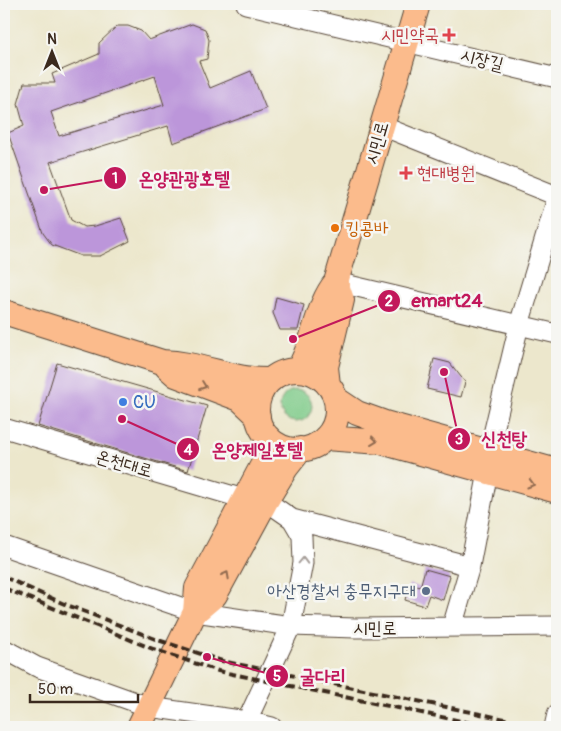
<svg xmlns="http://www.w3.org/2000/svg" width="561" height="731" font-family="Pangolin,'Poor Story',sans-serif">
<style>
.green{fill:#7fcb89;stroke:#5d7a54}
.building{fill:#bc96da;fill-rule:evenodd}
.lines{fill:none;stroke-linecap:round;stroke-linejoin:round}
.minor-casing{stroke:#564638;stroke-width:21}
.major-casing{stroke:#564638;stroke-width:26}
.minor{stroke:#fff;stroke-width:19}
.major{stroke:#fbbb8c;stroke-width:24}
.rail{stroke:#3b2a1e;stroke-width:4;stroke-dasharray:8 4;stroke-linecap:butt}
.oneway{stroke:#916b50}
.oneway2{stroke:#a79f9a}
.health-dot{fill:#e0444e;stroke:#f6f6f2;stroke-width:2}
.food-dot{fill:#e8710a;stroke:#f6f6f2;stroke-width:2}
.shop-dot{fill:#3f7fe0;stroke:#f6f6f2;stroke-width:2}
.service-dot{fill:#5c6f8a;stroke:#f6f6f2;stroke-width:2}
.labels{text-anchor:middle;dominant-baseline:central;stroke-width:5;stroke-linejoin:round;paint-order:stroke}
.health-label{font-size:18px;fill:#be3a42;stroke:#f6f6f2;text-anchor:end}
.street-label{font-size:18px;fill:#3b2a1e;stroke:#f6f6f2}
.food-label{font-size:18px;fill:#c56008;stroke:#f6f6f2;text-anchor:start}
.shop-label{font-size:18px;fill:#366cbe;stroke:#f6f6f2;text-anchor:start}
.service-label{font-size:18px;fill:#4e5e75;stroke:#f6f6f2;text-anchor:end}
.leader{fill:none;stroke:#c2185b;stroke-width:2}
.callout-dot{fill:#c2185b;stroke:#f6f6f2;stroke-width:2}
.mark-label{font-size:15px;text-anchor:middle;font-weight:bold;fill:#fff}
.callout-label{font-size:19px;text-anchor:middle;font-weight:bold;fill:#c2185b;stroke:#f6f6f2;stroke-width:5;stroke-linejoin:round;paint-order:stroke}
</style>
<rect width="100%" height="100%" fill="#f6f6f2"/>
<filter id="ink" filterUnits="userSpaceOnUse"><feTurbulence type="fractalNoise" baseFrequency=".02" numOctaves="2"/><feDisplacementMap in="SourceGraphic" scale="10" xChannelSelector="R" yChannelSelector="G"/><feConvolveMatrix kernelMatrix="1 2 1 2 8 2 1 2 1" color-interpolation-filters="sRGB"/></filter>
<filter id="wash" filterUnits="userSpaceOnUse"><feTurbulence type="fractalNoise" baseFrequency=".0096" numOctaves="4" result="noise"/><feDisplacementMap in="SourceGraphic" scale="20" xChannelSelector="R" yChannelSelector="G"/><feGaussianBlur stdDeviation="1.12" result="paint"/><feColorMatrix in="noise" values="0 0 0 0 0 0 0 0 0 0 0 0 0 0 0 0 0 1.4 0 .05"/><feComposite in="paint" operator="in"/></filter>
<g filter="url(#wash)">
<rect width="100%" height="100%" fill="#ece7cc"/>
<path class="green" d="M280 406a16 16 0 1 1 32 0a16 16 0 1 1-32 0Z"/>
<g id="blocks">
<path class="building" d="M192,24L205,29L209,40L207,59L199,61L210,88L251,71L266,109L173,143L168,126L50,162L71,220L84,227L95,226L121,218L130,241L100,256H81L52,245L43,233L8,133L24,126L18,104L24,83H55L52,74L99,54V43L117,26H128L141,31L149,40ZM155,76L164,105L59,136L51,112Z
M276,297L304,305L298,330H280L273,313Z
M434,359L450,363L465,382L461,397L427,389Z
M57,363L207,406L188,471L38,426Z
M425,569L450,576L443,600L429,595L425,606L405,600L409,584L420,587Z"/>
</g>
</g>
<g filter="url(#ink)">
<use href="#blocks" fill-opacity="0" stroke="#564638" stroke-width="1"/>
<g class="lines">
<defs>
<path id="minor" d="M246,4L557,78
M382,126L557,196
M336,282L557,334
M4,428L244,499
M489,451L519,325L557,198
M266,501L292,519L470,566
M4,546L195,612L291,626L356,628L557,626
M452,627L470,566L488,472
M4,649L37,667L149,707L247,721L272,727
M244,727L291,626L303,563L302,536L292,519
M554,727L557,714"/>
<path id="major" d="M4,312L162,362C202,363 232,381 271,380
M167,367L176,375L240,399L258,416
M298,370C315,342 316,306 336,282L418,4
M257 410a40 40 0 1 1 80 0a40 40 0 1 1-80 0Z
M328,385L326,367L342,300L336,282
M336,399L357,413L385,423L557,471
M325,438L381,442L557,491
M195,612L215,595L266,501L286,468L301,449
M139,727L195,612L197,588L263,464L268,453L269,438"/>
</defs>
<use href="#minor" class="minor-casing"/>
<use href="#major" class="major-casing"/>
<use href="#minor" class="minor"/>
<use href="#major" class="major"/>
<path class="rail" d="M4,577L62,603L158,640L222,661L544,727
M4,588L153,649L218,671L490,727"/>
</g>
<defs><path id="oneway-chevron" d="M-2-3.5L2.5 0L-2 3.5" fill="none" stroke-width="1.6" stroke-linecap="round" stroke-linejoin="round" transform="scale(1.25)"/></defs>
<g class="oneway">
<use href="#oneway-chevron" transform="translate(203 386) rotate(20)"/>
<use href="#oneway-chevron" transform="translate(374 441) rotate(7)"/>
<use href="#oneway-chevron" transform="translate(531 484) rotate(16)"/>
<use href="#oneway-chevron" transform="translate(226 575) rotate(-62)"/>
</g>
<use class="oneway2" href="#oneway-chevron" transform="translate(303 561) rotate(-88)"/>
</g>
<g class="health-dot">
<path d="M446.5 27.5h5v5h5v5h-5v5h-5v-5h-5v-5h5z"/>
<path d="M403.5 165.5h5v5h5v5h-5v5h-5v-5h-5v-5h5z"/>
</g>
<circle class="food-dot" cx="335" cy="228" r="5"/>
<circle class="shop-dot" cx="123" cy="402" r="5"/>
<circle class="service-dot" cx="426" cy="591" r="5"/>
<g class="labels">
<g class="health-label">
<text x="439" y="35">시민약국</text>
<text x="417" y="173" text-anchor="start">현대병원</text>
</g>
<g class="street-label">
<text transform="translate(482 60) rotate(14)">시장길</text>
<text transform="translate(377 143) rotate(-74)">시민로</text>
<text transform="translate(124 464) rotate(16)">온천대로</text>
<text x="375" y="628">시민로</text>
</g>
<g class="food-label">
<text x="345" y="228">킹콩바</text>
</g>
<g class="shop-label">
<text x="133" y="402">CU</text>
</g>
<g class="service-label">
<text x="416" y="591">아산경찰서 충무지구대</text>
</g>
</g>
<path class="leader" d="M44 190L115 178M293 339L389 301M444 372L459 439M122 419L188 449M207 657L277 676"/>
<g class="callout-dot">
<circle cx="44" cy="190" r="5"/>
<circle cx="293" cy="339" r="5"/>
<circle cx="444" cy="372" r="5"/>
<circle cx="122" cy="419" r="5"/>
<circle cx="207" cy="657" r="5"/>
<circle cx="115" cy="178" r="12"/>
<circle cx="389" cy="301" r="12"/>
<circle cx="459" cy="439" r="12"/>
<circle cx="188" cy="449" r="12"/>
<circle cx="277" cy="676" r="12"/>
</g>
<g class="mark-label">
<text x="115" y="183">1</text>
<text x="389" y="306">2</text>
<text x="459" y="444">3</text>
<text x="188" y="455">4</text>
<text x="277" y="681">5</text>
</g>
<g class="callout-label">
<text x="184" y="185">온양관광호텔</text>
<text x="447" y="307">emart24</text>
<text x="504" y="445">신천탕</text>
<text x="257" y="456">온양제일호텔</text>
<text x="323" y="683">굴다리</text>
</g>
<rect width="561" height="731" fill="none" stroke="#f6f6f2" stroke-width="20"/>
<g transform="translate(52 52)" stroke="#f6f6f2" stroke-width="4" paint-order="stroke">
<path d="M0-4L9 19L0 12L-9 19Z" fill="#3b2a1e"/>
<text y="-8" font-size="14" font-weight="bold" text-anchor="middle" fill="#3b2a1e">N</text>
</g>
<path d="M30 694v8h108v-8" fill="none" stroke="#3b2a1e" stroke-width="2.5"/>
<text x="38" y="694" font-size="15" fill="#3b2a1e" stroke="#f6f6f2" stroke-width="4" paint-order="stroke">50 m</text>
</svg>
